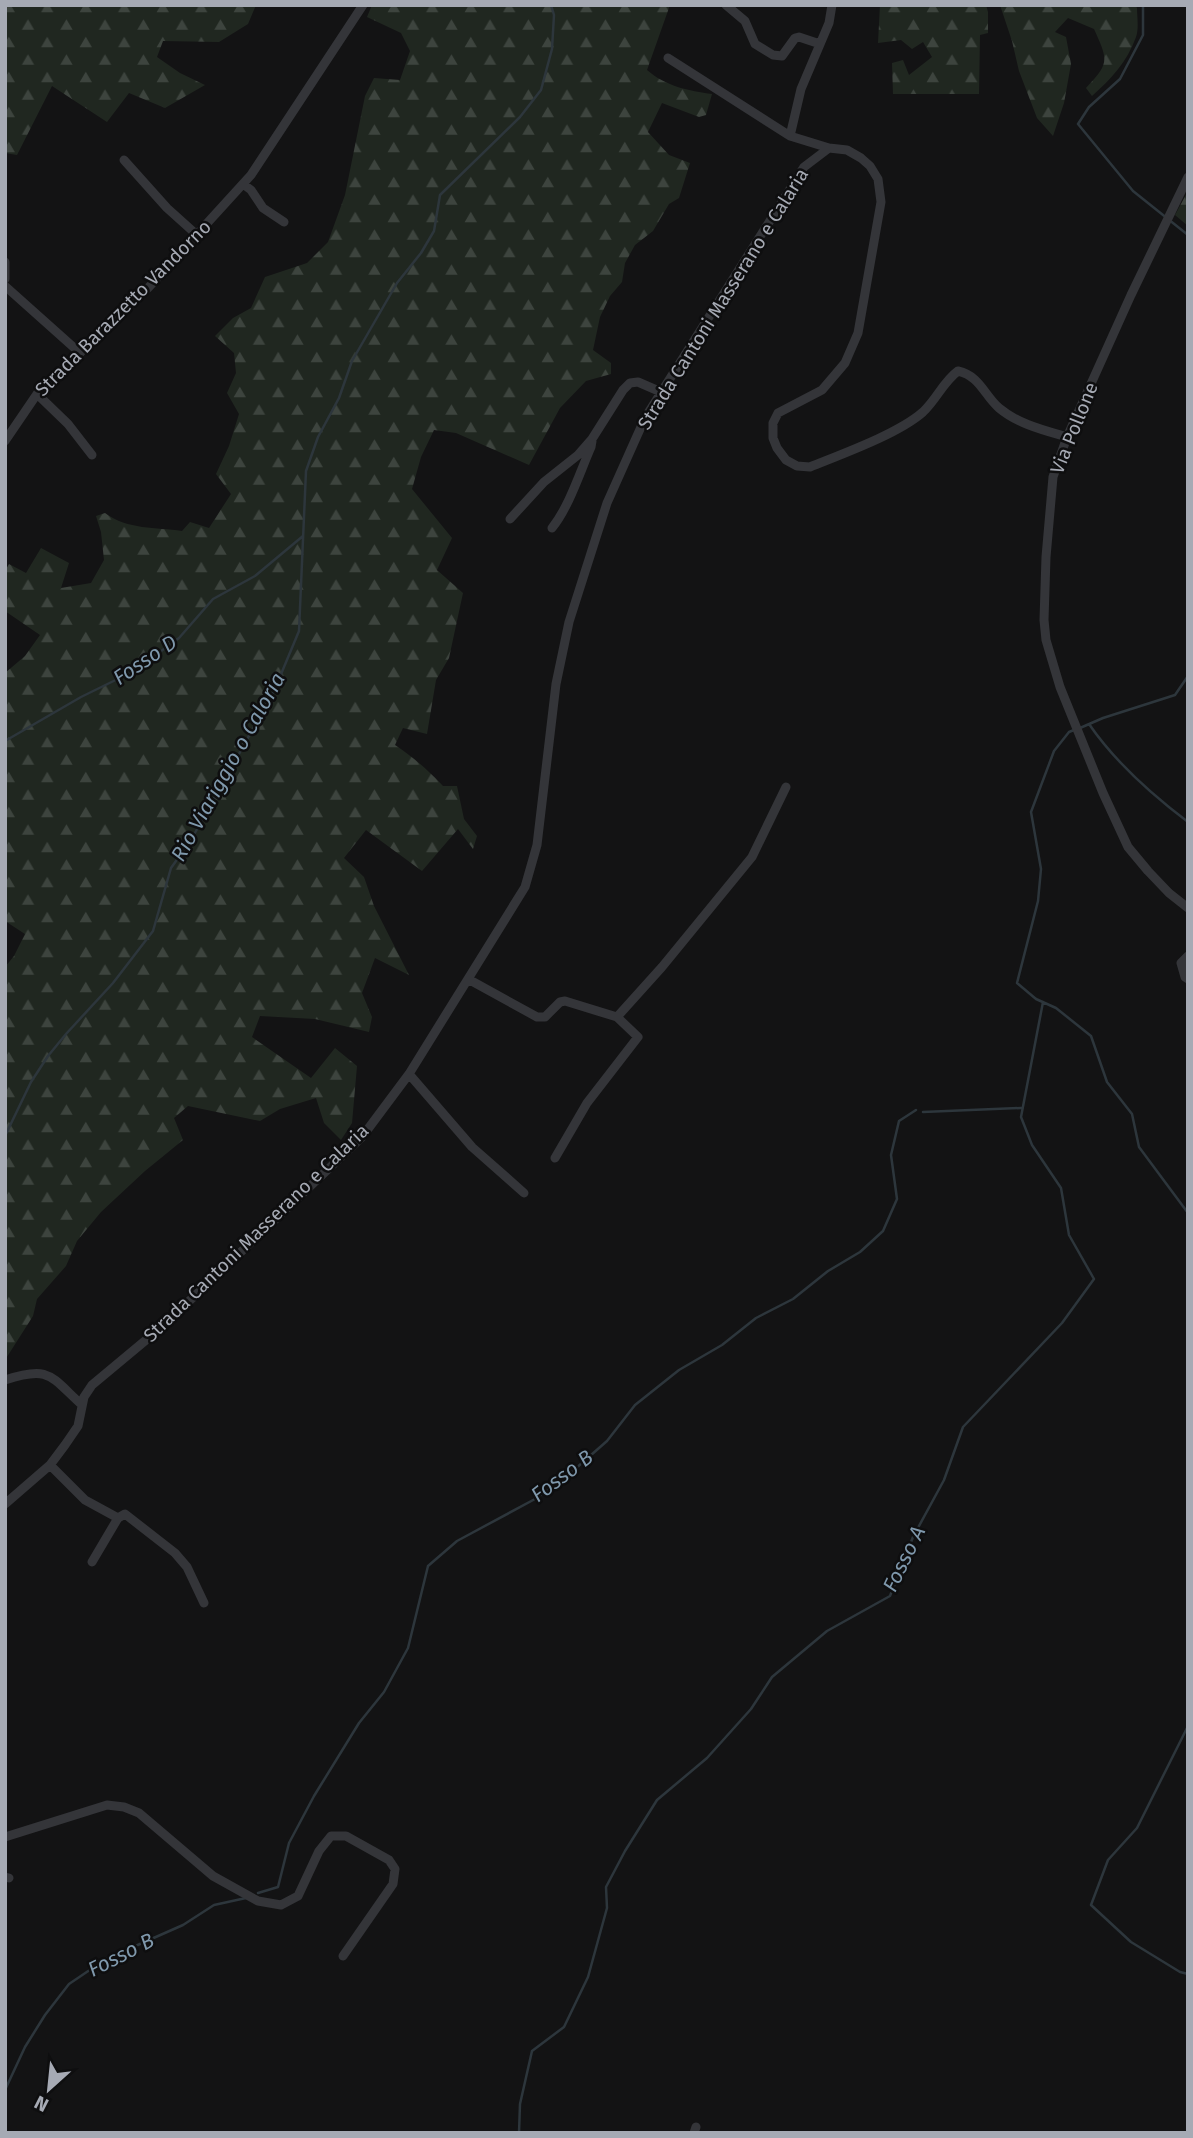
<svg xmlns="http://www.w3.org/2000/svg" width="1193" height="2138" font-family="'Fira Sans',sans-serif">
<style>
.forest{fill:url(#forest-firs)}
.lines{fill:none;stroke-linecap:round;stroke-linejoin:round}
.stream{stroke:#2d363c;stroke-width:2.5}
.minor{stroke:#343539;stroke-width:9}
.labels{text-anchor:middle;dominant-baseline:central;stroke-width:5;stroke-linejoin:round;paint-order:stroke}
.street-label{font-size:19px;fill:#a6aab4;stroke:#0e0e0f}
.water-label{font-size:21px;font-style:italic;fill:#7f98ac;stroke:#0e0e0f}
</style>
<defs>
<pattern id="forest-firs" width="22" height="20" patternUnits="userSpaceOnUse" patternTransform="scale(1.75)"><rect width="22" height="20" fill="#202720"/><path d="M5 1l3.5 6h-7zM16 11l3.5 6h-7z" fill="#3d443e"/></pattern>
</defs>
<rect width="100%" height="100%" fill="#131314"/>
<path class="forest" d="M5,5H256L248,24L219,42L163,41L157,57L180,73L205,85L165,108L129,93L107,122L52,86L17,155L5,153Z
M372,5H670L647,70C665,86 689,91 712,94L706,115L699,117L662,103L648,132L669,155L690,163L679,198L669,204L653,231L635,245L625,263L622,282L610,296L600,317L593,350L611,363V374L586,381L560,408L529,465L456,433L434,430L421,457L412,489L452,538L437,570L463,593L449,658L436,680L427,734L403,728L395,745C413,757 428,770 443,786H457L464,819L477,836L473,849L458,829L422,871L366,830L344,858L364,877L374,906L409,975L375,958L362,993L372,1017L369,1032L315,1019L260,1016L252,1037L311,1078L335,1048L357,1066L352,1123L341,1140L324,1123L316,1098L280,1109L260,1121L188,1106L174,1118L183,1140L145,1171L101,1212L77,1241L66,1266L37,1299L33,1316L5,1360V967L14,956L25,934L5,921V673L25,656L40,635L5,611V571L9,564L26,573L41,548L69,563L61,588L91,583L104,560L101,532L96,516L105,513C128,530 155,527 182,531L190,522L209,528L231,494L216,474L229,446L239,414L227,393L236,373L234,353L215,336L233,318L251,308L265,277L307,263L328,242L345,195L365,96L374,78L400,80L410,51L401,33L367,17Z
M880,5H986L988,12V33L980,35L979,94H893L892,63L903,60L909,75L932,57L923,42L912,49L901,40L878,43Z
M1000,5H1135L1137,8C1137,17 1139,28 1136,37C1127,62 1111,79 1092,96L1086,88C1110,63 1108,60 1094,29L1068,18L1055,32L1066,37L1071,64L1064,103L1053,136L1037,118L1019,71L1012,41Z
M1188,191V226L1175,215Z"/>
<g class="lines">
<path class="stream" d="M1143,5V35L1120,79L1089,107L1078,124L1133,191L1188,235
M1188,551V563
M1089,724C1115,762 1151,794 1188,822
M1080,728L1103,718L1175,695L1188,676
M1074,730L1069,732L1054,751L1031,812L1041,869L1038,901L1017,983L1036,999L1056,1008L1091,1036L1107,1082L1132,1114L1139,1147L1188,1213
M5,741L81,697L134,671L179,638L213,599L255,576L303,536
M923,1112L1021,1108
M5,1136L31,1082L48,1056L66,1034L113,983L153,931L171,868L191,840L274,691L299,631L306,471L318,437L339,398L352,361L397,283L421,253L434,231L440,195L520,117L541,90L552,49L554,15L551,5
M1188,1726L1137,1828L1108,1860L1091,1905L1131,1942L1180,1972L1188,1974
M258,1893L278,1887L289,1843L314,1796L359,1723L384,1692L408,1648L428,1566L457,1541L535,1499L574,1470L607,1441L635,1405L679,1370L722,1345L756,1318L793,1299L828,1271L860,1252L883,1231L897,1199L891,1155L899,1121L916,1110
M5,2090L25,2047L45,2015L69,1984L106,1959L183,1925L214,1905L246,1898
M519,2133L520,2104L532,2051L564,2027L588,1977L607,1908L606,1887L625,1851L657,1800L707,1758L751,1709L772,1677L827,1631L890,1596L913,1537L944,1480L963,1427L1062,1323L1094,1279L1069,1235L1061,1188L1032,1145L1021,1117L1043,1002"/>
<path class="minor" d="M726,5L745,21L755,44L773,55L782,56L795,38L799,37L820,44
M668,58L790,136L829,148
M790,136L801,89L829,23L832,5
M124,160L167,208L197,235
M1188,177L1131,295L1067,437L1053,477L1046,557L1044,620L1046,640L1060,687L1103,793L1128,847L1148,871L1169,893L1188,908
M243,184L251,190L263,208L284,222
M5,262V279
M5,286L80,353
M37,394L68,424L92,455
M5,441L37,394L149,287L251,175L363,5
M510,519L544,482L578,455L592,439L623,390L630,383L638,382L661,392
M552,528C569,507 580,472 591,447L592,441
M1188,956L1181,963L1185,977L1188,979
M468,979L537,1017H545L560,1002L565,1001L617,1017L662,967L752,857L786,787
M409,1074L472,1147L524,1193
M555,1158L587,1103L638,1037L617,1017
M5,1380C50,1365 50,1376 82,1405
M50,1465L85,1500L118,1518
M5,1504L50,1465L65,1445L78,1426L84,1397L92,1385L164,1325L362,1137L409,1074L525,887L537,845L556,684L569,622L607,503L645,418L804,167L829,148L847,150L861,158L870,166L878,179L881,202L858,333L845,363L822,390L778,413L773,423V438L777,448L786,460L797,466L810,467C842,454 898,434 923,412C937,399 943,382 958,371C980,376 984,395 999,408C1018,424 1043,430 1067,437
M92,1562L118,1518L125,1514L175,1553L187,1567L204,1603
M5,1837L107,1805L124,1807L139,1813L213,1876L258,1901L281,1905L298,1896L319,1851L331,1836H346L389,1860L395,1869L393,1884L343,1956
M5,1877L9,1878
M694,2133L696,2127"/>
</g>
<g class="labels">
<g class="street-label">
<text transform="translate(723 299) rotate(-58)">Strada Cantoni Masserano e Calaria</text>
<text transform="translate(123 308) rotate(-45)">Strada Barazzetto Vandorno</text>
<text transform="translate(1074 428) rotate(-68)">Via Pollone</text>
<text transform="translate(256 1233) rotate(-44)">Strada Cantoni Masserano e Calaria</text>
</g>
<g class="water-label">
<text transform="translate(145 660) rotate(-34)">Fosso D</text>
<text transform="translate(228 767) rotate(-61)">Rio Viariggio o Caloria</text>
<text transform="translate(562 1476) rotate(-37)">Fosso B</text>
<text transform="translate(904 1559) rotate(-64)">Fosso A</text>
<text transform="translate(121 1955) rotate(-27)">Fosso B</text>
</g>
</g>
<rect width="1193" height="2138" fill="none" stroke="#a6aab4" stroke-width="14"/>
<g transform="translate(49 2089) rotate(207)" stroke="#0e0e0f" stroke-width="5" paint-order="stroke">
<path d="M0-5L12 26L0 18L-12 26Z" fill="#a6aab4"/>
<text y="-10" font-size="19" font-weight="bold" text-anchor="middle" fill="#a6aab4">N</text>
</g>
</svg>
